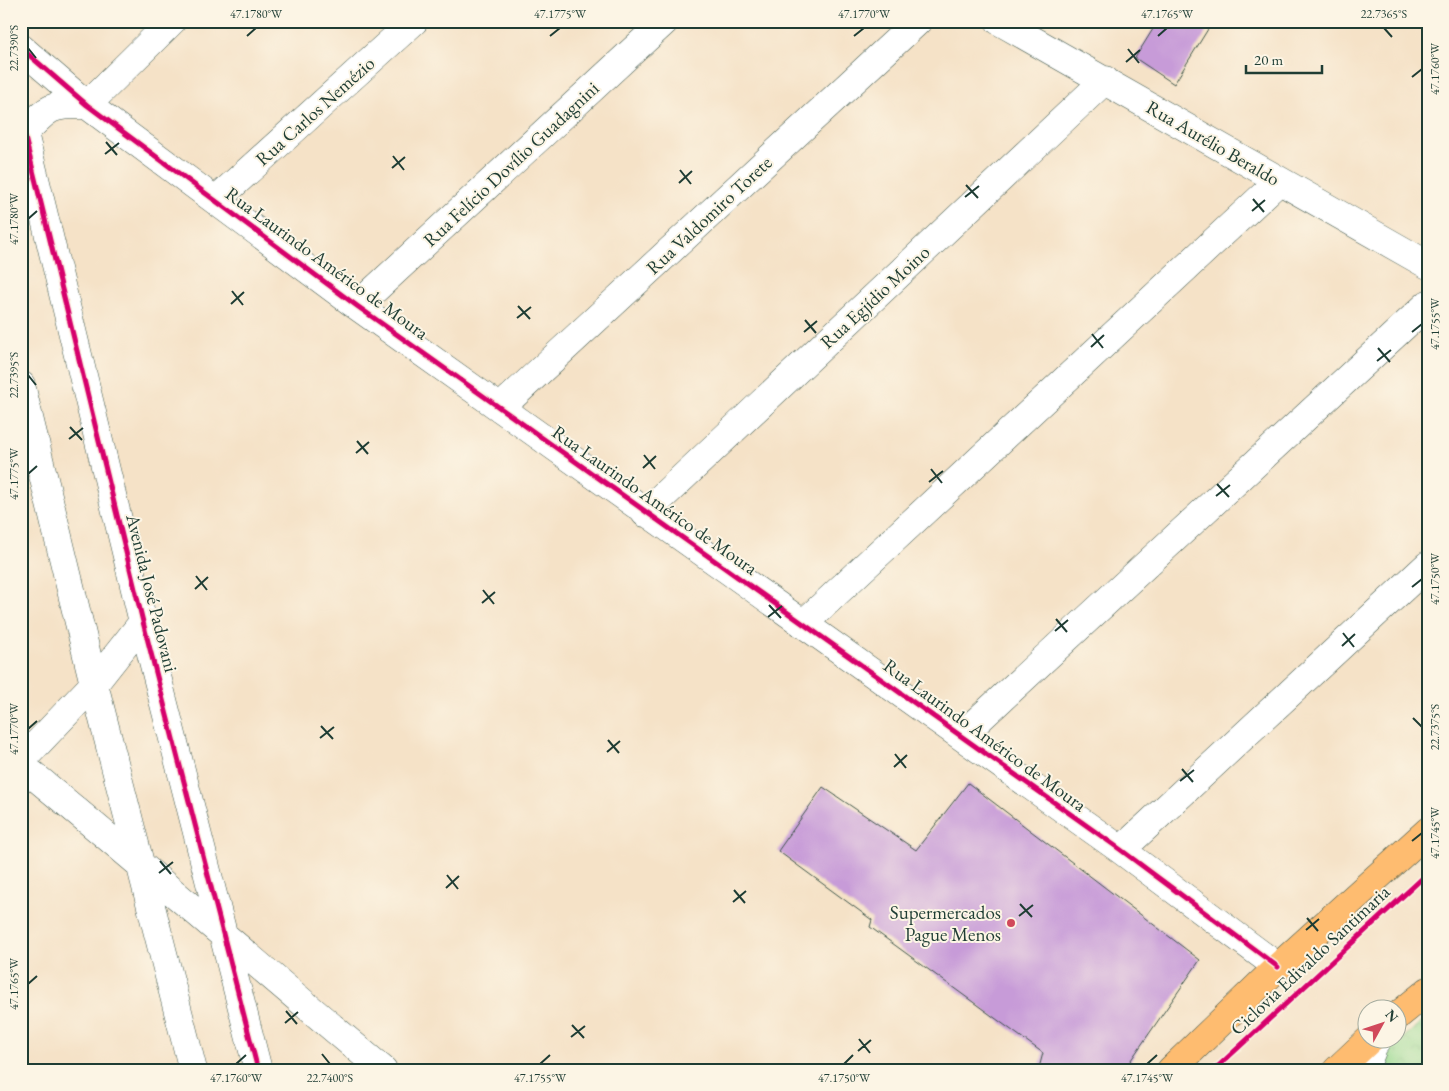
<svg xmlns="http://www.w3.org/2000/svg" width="1449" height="1091" font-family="'EB Garamond',serif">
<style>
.park{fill:url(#park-crowns);stroke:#5c8b62}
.building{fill:#c79bd8}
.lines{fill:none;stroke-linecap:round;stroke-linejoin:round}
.minor-casing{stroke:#3f564a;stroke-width:29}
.major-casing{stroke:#3f564a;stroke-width:29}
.minor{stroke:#fff;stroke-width:28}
.major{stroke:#febc70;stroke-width:28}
.cycleway-casing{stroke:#fcf5e5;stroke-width:8}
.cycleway{stroke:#d6006c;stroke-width:5}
.ticks{fill:none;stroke:#1f3d34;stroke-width:2}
.poi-dot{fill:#d1495b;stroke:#fcf5e5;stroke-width:2}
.labels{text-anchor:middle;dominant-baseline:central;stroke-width:4;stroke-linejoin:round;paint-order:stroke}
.street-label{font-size:19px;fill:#1f3d34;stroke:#fcf5e5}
.poi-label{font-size:19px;fill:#1f3d34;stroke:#fcf5e5;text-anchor:end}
.neatline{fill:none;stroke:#1f3d34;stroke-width:2}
.ticks-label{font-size:12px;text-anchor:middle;fill:#1f3d34}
</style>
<defs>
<pattern id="park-crowns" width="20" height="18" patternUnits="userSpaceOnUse" patternTransform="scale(1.25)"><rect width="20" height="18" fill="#98d990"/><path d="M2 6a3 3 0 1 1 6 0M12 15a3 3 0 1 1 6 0" fill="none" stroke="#83bb7d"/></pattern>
</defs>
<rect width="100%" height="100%" fill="#fcf5e5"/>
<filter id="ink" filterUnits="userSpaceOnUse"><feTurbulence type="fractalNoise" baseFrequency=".02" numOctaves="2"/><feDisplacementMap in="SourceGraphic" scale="10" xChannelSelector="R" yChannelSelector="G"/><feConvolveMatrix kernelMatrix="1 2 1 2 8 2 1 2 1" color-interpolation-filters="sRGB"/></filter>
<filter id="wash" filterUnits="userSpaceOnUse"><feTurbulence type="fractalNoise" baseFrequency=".0096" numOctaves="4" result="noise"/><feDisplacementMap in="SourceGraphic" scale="20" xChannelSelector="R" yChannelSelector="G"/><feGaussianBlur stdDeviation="1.12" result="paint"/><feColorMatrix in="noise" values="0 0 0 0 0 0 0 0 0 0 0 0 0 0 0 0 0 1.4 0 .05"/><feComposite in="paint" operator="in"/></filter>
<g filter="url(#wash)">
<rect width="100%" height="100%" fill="#f5e2c7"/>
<path class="park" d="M1428,1017V1070H1377L1385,1053Z"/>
<g id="blocks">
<path class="building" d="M1158,21H1213L1174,84L1135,58Z
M968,783L1200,960L1124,1070H1041L1039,1068L1043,1053L870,927L872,920L778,851L823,787L916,850Z"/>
</g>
</g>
<g filter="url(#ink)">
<use href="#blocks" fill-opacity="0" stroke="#3f564a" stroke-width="1"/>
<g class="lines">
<defs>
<path id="minor" d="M999,21L1428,265
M21,48L87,105L357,306L1121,850L1278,967
M87,105L172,21
M21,121L143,622L258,1070
M24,133C49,107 50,104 87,105
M216,200L414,21
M357,306L665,21
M21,385L94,684L193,1070
M500,408L918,21
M645,513L1105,80
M803,624L1279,181
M961,736L1428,304
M21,761L94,684L143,622
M21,765C143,865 262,969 383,1070
M1121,850L1428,565
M1364,1070L1377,1038"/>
<path id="major" d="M1396,1017L1428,991
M1171,1070L1278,967L1428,831
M1337,1070L1371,1038"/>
</defs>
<use href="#minor" class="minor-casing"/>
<use href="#major" class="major-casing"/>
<use href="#minor" class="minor"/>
<use href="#major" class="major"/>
<defs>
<path id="cycleway" d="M21,48L87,105L357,306L1121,850L1278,967
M21,121L143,622L258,1070
M1214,1070L1428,873"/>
</defs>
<use href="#cycleway" class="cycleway-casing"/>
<use href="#cycleway" class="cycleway"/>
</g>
</g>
<path class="ticks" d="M1384,28L1392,37M247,36L256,28M550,36L560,28M854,36L864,28M1158,36L1167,28M28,48L36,58M1128,49L1139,63M1126,62L1140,50M1412,77L1422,69M106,142L117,155M105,154L119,143M393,156L404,170M392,168L405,157M680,170L691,184M679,183L692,171M966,185L978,198M965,197L979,186M1253,199L1264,212M1252,211L1265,200M28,219L37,211M232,291L243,305M231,304L244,292M518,306L530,319M517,318L531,307M805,320L816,333M804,332L817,321M1412,332L1422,324M1092,334L1103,348M1091,347L1104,335M1378,348L1390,362M1377,361L1391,350M28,375L36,385M70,427L82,440M69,439L83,428M357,441L368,454M356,453L369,442M644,455L655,469M643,468L656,456M931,469L942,483M28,474L37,466M929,482L943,471M1217,484L1229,497M1216,496L1230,485M196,576L207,590M1412,587L1422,579M195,589L208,577M483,590L494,604M482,603L495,592M769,605L781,618M768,617L782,606M1056,619L1067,632M1055,631L1068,620M1343,633L1354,647M1342,646L1355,634M1413,718L1422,727M321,726L333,739M28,729L37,721M320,738L334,727M608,740L619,753M607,752L620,741M895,754L906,768M894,767L907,755M1182,769L1193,782M1180,781L1194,770M1412,841L1422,833M160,861L171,874M159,873L173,862M447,875L458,889M446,888L459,876M734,890L745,903M733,902L746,891M1020,904L1032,917M1019,916L1033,905M1307,918L1318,931M1306,930L1319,919M28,984L37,976M286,1011L297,1024M285,1023L298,1012M572,1025L584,1038M571,1037L585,1026M859,1039L870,1053M858,1051L871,1040M322,1054L330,1064M236,1064L246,1055M540,1064L550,1055M844,1064L853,1055M1147,1064L1157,1055"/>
<circle class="poi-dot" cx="1011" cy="923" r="5"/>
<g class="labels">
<g class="street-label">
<text transform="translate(315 111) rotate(-42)">Rua Carlos Nemézio</text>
<text transform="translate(1213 143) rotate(30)">Rua Aurélio Beraldo</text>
<text transform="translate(511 164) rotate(-43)">Rua Felício Dovílio Guadagnini</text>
<text transform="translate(709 215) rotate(-43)">Rua Valdomiro Torete</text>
<text transform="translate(327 263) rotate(36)">Rua Laurindo Américo de Moura</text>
<text transform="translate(875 297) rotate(-43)">Rua Egjídio Moino</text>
<text transform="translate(655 500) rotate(35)">Rua Laurindo Américo de Moura</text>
<text transform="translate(152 593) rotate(76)">Avenida José Padovani</text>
<text transform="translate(985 735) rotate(36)">Rua Laurindo Américo de Moura</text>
<text transform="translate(1310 960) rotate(-43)">Ciclovia Edivaldo Santimaria</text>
</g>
<g class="poi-label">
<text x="1001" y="912">Supermercados<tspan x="1001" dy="22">Pague Menos</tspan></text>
</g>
</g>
<rect width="1449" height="1091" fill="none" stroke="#fcf5e5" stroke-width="55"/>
<g transform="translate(1382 1024) rotate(50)"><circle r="24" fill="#fcf5e5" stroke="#a4ab9e"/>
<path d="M0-4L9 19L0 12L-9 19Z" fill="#d1495b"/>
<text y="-8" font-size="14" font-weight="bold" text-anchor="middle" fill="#1f3d34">N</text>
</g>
<path d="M1246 65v8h76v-8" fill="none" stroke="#1f3d34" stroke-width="2.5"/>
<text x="1254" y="65" font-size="15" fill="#1f3d34" stroke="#fcf5e5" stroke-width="4" paint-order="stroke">20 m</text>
<rect x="28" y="28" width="1394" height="1036" class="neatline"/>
<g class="ticks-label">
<text x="256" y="18">47.1780°W</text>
<text x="560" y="18">47.1775°W</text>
<text x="864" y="18">47.1770°W</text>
<text x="1167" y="18">47.1765°W</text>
<text x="1384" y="18">22.7365°S</text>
<text transform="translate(14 48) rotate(-90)" y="4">22.7390°S</text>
<text transform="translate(1435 69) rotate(-90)" y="4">47.1760°W</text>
<text transform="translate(14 219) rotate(-90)" y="4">47.1780°W</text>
<text transform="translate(1435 324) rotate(-90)" y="4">47.1755°W</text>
<text transform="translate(14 375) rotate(-90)" y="4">22.7395°S</text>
<text transform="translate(14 474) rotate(-90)" y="4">47.1775°W</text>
<text transform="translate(1435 579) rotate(-90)" y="4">47.1750°W</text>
<text transform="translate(1435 727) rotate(-90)" y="4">22.7375°S</text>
<text transform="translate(14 729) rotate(-90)" y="4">47.1770°W</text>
<text transform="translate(1435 833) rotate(-90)" y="4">47.1745°W</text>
<text transform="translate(14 984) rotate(-90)" y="4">47.1765°W</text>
<text x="236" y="1082">47.1760°W</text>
<text x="330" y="1082">22.7400°S</text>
<text x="540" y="1082">47.1755°W</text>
<text x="844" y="1082">47.1750°W</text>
<text x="1147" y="1082">47.1745°W</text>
</g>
</svg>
